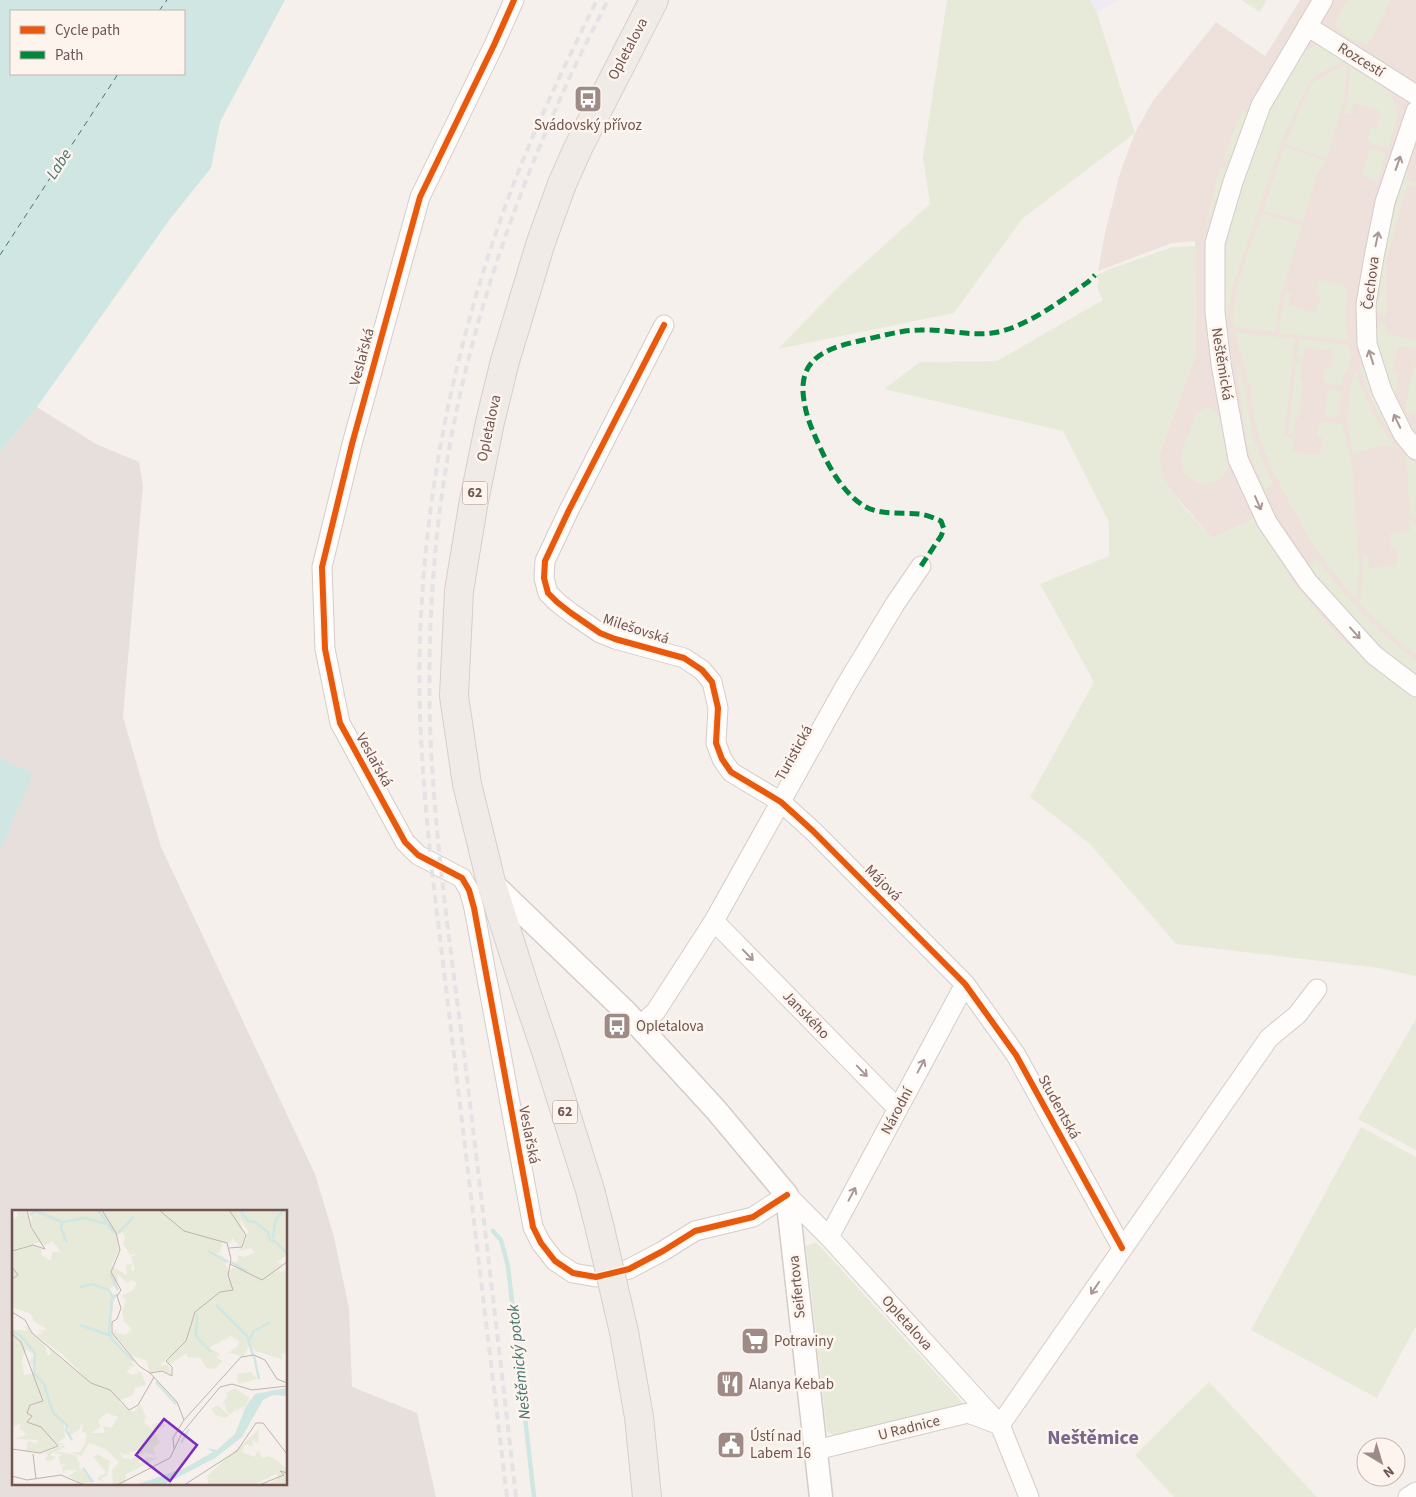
<svg xmlns="http://www.w3.org/2000/svg" width="1416" height="1497" font-family="'Source Sans 3',sans-serif">
<style>
.residential{fill:#eee1db}
.industrial{fill:#e7dfdb;fill-rule:evenodd}
.education{fill:#f0eaf2}
.green{fill:#e7ead8}
.water{fill:#d0e6e2;fill-rule:evenodd}
.lines{fill:none;stroke-linecap:round;stroke-linejoin:round}
.stream{stroke:#d0e6e2;stroke-width:4.5}
.ferry{stroke:#457471;stroke-width:1;stroke-dasharray:6 5;stroke-linecap:butt}
.minor-casing{stroke:#d4ccc8;stroke-width:21}
.tertiary-casing{stroke:#d4ccc8;stroke-width:25}
.primary-casing{stroke:#d7cdcb;stroke-width:30}
.minor{stroke:#fefdfc;stroke-width:19}
.tertiary{stroke:#fefdfc;stroke-width:22}
.primary{stroke:#f1ebe7;stroke-width:28}
.rail{stroke:#e4e2e4;stroke-width:4;stroke-dasharray:8 5;stroke-linecap:butt}
.primary-bridge-casing{stroke:#d7cdcb;stroke-width:30;stroke-linecap:butt}
.primary-bridge{stroke:#f1ebe7;stroke-width:28}
.quiet{stroke:#00873e;stroke-width:5;stroke-dasharray:10 5;stroke-linecap:butt}
.cycleway-casing{stroke:#fdf4ee;stroke-width:9}
.cycleway{stroke:#e8590c;stroke-width:6}
.oneway{stroke:#a99894}
.labels{text-anchor:middle;dominant-baseline:central;stroke-width:5;stroke-linejoin:round;paint-order:stroke}
.shield{fill:#fdf4ee;stroke:#9a847f;stroke-width:1}
.shield-label{font-size:14px;font-weight:bold;fill:#70544f}
.street-label{font-size:15px;fill:#70544f;stroke:#fdf4ee}
.poi-label{font-size:15px;fill:#70544f;stroke:#fdf4ee;text-anchor:start}
.water-label{font-size:16px;font-style:italic;fill:#457471;stroke:#fdf4ee}
.district-label{font-size:20px;font-weight:bold;fill:#78678c;stroke:#fdf4ee}
.inset-river{fill:none;stroke:#d0e6e2;stroke-width:2.5}
.inset-road{fill:none;stroke:#c0b2ad;stroke-width:1}
.view{fill:#7b2cbf;fill-opacity:0.15;stroke:#7b2cbf;stroke-width:2.5}
.inset-edge{fill:none;stroke:#70544f;stroke-width:2.5}
</style>
<rect width="100%" height="100%" fill="#f6f0ec"/>
<path class="residential" d="M1300,0H1416V697L1341,640L1293,583L1256,518L1212,538L1173,493L1163,478L1160,467V452L1196,354L1195,241L1172,243L1098,271L1105,233L1120,173L1135,133L1152,102L1216,22L1265,56Z"/>
<path class="industrial" d="M37,407L96,444L139,462L143,485L123,717L161,847L315,1174L334,1237L349,1308L352,1387L417,1413L436,1497H0V452ZM14,1211H286V1483H14Z"/>
<path class="education" d="M1090,0H1119L1097,13Z"/>
<path class="green" d="M947,0H1090L1097,13L1135,133L1022,219L954,313L778,349L843,282L930,204L923,158Z
M1241,0H1267L1260,12Z
M1349,0H1390L1373,37L1368,43C1356,42 1338,35 1335,22Z
M1317,45H1324L1347,60L1317,74L1309,82L1283,138L1234,282L1226,322V255L1235,202L1259,129L1292,64L1303,52Z
M1347,64L1344,99L1327,158L1285,144L1312,83Z
M1350,67C1368,78 1398,90 1397,115C1396,126 1391,138 1388,149L1367,141L1371,126L1376,128L1381,111L1354,103L1350,115L1344,113L1348,99Z
M1242,110L1247,112L1229,161L1223,160Z
M1284,147L1326,161L1318,171L1303,221L1263,211Z
M1370,149L1386,153L1377,181L1362,175Z
M1220,168L1227,170L1204,232Z
M1402,169L1409,172L1406,179L1416,183V187L1407,185L1386,262V316C1377,314 1376,310 1373,301H1379C1381,264 1390,229 1399,194L1395,192Z
M1262,214L1302,225L1279,302L1275,332L1235,327C1226,304 1253,239 1262,214Z
M1195,246L1196,354L1160,452C1160,460 1160,468 1163,475C1170,495 1197,521 1212,538L1256,518L1293,583L1341,640L1416,697V976L1379,968L1176,944L1090,844L1030,797L1094,682L1040,584L1109,556V522L1063,431L884,389L920,362L997,361L1103,300L1097,288L1099,280L1096,276L1107,270L1173,247Z
M1320,280L1348,287C1345,305 1345,322 1347,340L1279,333L1283,303L1286,291L1291,293L1288,305L1315,313L1321,297L1315,294Z
M1386,323V334L1416,340V349L1398,346L1392,372L1399,374L1395,392L1390,389L1384,370L1375,330L1379,325Z
M1235,332L1295,339L1284,437L1294,439L1292,452L1320,455L1323,438L1317,437L1319,422L1342,424L1352,463L1359,568L1356,600L1322,557L1310,539L1289,502L1271,467L1260,440L1252,406L1251,390Z
M1299,339L1348,345L1352,358L1342,380V385L1323,382L1325,367H1331L1333,350L1305,347L1303,359H1297Z
M1235,356L1245,389L1253,439L1273,484L1265,490L1247,445Z
M1416,361V414L1405,411L1411,376H1413Z
M1296,363L1302,364L1300,380L1303,381L1299,418H1296L1294,434L1288,433Z
M1363,366L1367,367L1392,426L1388,429C1376,410 1366,389 1360,368Z
M1356,371C1363,396 1377,423 1393,444L1392,446H1380L1353,454L1347,421L1351,381Z
M1328,389L1341,391L1339,417L1325,416Z
M1211,407C1221,418 1221,424 1224,438C1226,444 1229,451 1229,457C1230,494 1176,492 1182,452C1183,446 1186,440 1189,434C1194,420 1194,409 1211,407Z
M1406,455L1416,466V520L1410,513Z
M1410,519L1416,526V654L1403,645L1360,604L1363,569L1362,555H1368L1369,568L1397,566V549H1391L1390,533L1410,531Z
M1317,560C1346,597 1377,633 1416,660V676L1384,652L1358,627L1308,568Z
M1416,1019V1150L1358,1119Z
M1361,1127L1416,1157V1326L1377,1398L1251,1330Z
M816,1242L962,1402V1409L838,1437L827,1432L806,1246Z
M1209,1382L1317,1497H1174L1135,1455Z"/>
<path class="water" d="M0,0H285L220,122L211,168L170,219L37,407L0,452ZM11,11H184V74H11Z
M0,759L33,773L0,851Z"/>
<g class="lines">
<path class="stream" d="M493,1231L501,1240L508,1266L534,1497"/>
<path class="ferry" d="M159,11L167,0
M0,255L118,74"/>
<defs>
<path id="minor" d="M514,0L494,45L420,197L352,444L322,567L325,649L340,723L405,842L418,855L462,878L469,890L474,908L533,1227L541,1243L555,1261L573,1273L596,1277L629,1269L663,1251L695,1231L753,1217L787,1195L829,1237L1000,1425L1029,1497
M1323,0L1261,105L1233,182L1215,243V312L1221,364L1238,459L1267,522L1308,582L1374,655L1416,687
M1307,26L1416,95
M1416,111L1385,202L1374,257L1366,304L1367,344L1382,391L1403,434L1416,450
M664,325L569,510L545,561L544,578L548,593L557,602L571,613L600,633L615,639L684,658L702,670L712,682L718,708L716,743L722,759L731,772L781,802L813,831L965,984L1016,1055L1122,1248
M714,921L898,1109
M639,1027L656,1011L714,921L846,685L895,604L921,566
M829,1237L965,984
M816,1450L968,1413L1000,1425L1269,1038L1297,1015L1317,989
M1408,1497L1416,1492"/>
<path id="tertiary" d="M491,882L626,1012L716,1110L787,1195L821,1497"/>
<path id="primary" d="M600,1229L590,1190L547,1054L527,995L491,882L467,784L454,696L459,591L473,506L490,422L505,361L541,242L562,184L578,148L654,0
M624,1332L639,1417L647,1497"/>
</defs>
<use href="#minor" class="minor-casing"/>
<use href="#tertiary" class="tertiary-casing"/>
<use href="#primary" class="primary-casing"/>
<use href="#minor" class="minor"/>
<use href="#tertiary" class="tertiary"/>
<use href="#primary" class="primary"/>
<path class="rail" d="M507,1497L431,863C423,781 416,699 421,616C428,472 459,332 509,196C534,129 565,64 597,0
M516,1497C499,1349 482,1201 464,1054C450,944 434,835 430,724C428,653 431,580 440,509C458,366 502,229 561,97C575,64 592,32 608,0"/>
<defs>
<path id="primary-bridge" d="M600,1229L624,1332"/>
</defs>
<use href="#primary-bridge" class="primary-bridge-casing"/>
<use href="#primary-bridge" class="primary-bridge"/>
<path class="quiet" d="M921,566L941,536L944,529L941,521C934,518 927,515 920,514C901,512 877,516 861,504C837,487 823,455 812,429C807,417 804,405 803,392C801,352 837,346 868,339C885,335 903,330 920,330C944,329 968,336 992,333C1024,329 1062,300 1088,282L1095,275"/>
<defs>
<path id="cycleway" d="M514,0L494,45L420,197L352,444L322,567L325,649L340,723L405,842L418,855L462,878L469,890L474,908L533,1227L541,1243L555,1261L573,1273L596,1277L629,1269L663,1251L695,1231L753,1217L787,1195
M664,325L569,510L545,561L544,578L548,593L557,602L571,613L600,633L615,639L684,658L702,670L712,682L718,708L716,743L722,759L731,772L781,802L813,831L965,984L1016,1055L1122,1248"/>
</defs>
<use href="#cycleway" class="cycleway-casing"/>
<use href="#cycleway" class="cycleway"/>
</g>
<defs><path id="oneway-shaft" d="M-6 0H5M1.5-3L5.5 0L1.5 3" fill="none" stroke-width="1.6" stroke-linecap="round" stroke-linejoin="round" transform="scale(1.25)"/></defs>
<g class="oneway">
<use href="#oneway-shaft" transform="translate(1398 163) rotate(-71)"/>
<use href="#oneway-shaft" transform="translate(1377 239) rotate(-78)"/>
<use href="#oneway-shaft" transform="translate(1371 357) rotate(-108)"/>
<use href="#oneway-shaft" transform="translate(1397 421) rotate(-116)"/>
<use href="#oneway-shaft" transform="translate(1258 503) rotate(66)"/>
<use href="#oneway-shaft" transform="translate(1355 633) rotate(48)"/>
<use href="#oneway-shaft" transform="translate(748 955) rotate(46)"/>
<use href="#oneway-shaft" transform="translate(921 1066) rotate(-62)"/>
<use href="#oneway-shaft" transform="translate(862 1071) rotate(46)"/>
<use href="#oneway-shaft" transform="translate(852 1194) rotate(-62)"/>
<use href="#oneway-shaft" transform="translate(1095 1288) rotate(124)"/>
</g>
<defs>
<symbol id="bus-square" viewBox="-11 -11 22 22"><rect x="-9" y="-9" width="18" height="18" rx="4" fill="#9f8b86" stroke="#fdf4ee"/><path d="M-5-6H5V4H4V6H2V4H-2V6H-4V4H-5ZM-3.5-4V0h7V-4ZM-3.5 1.2v1.5H-2V1.2ZM2 1.2v1.5H3.5V1.2Z" fill="#fff"/></symbol>
<symbol id="supermarket-square" viewBox="-11 -11 22 22"><rect x="-9" y="-9" width="18" height="18" rx="4" fill="#9f8b86" stroke="#fdf4ee"/><path d="M-6-5.5h2.5l.6 2H6L4.5 2H-2.5L-4.4-4H-6ZM-1.5 3.2a1.3 1.3 0 1 0 .1 0ZM3 3.2a1.3 1.3 0 1 0 .1 0Z" fill="#fff"/></symbol>
<symbol id="restaurant-square" viewBox="-11 -11 22 22"><rect x="-9" y="-9" width="18" height="18" rx="4" fill="#9f8b86" stroke="#fdf4ee"/><path d="M-5-6h1v4h1v-4h1v4h1v-4h1v5L-1.5 .5V6h-2V.5L-5-1ZM5-6V6H3V1.5H1.5Q1.5-4 5-6Z" fill="#fff"/></symbol>
<symbol id="civic-square" viewBox="-11 -11 22 22"><rect x="-9" y="-9" width="18" height="18" rx="4" fill="#9f8b86" stroke="#fdf4ee"/><path d="M-.6-6.5H3V-4.5H.6V-3L4-1V1h2V6H-6V1h2V-1L-.6-3ZM-1.2 2.5V6h2.4V2.5Z" fill="#fff"/></symbol>
</defs>
<g fill-rule="evenodd">
<use href="#bus-square" x="572" y="83" width="32" height="32"/>
<use href="#bus-square" x="601" y="1010" width="32" height="32"/>
<use href="#supermarket-square" x="739" y="1325" width="32" height="32"/>
<use href="#restaurant-square" x="714" y="1368" width="32" height="32"/>
<use href="#civic-square" x="715" y="1429" width="32" height="32"/>
</g>
<g class="labels">
<g class="shield">
<rect x="462.5" y="481.5" width="25" height="23" rx="4"/>
<rect x="552.5" y="1100.5" width="25" height="23" rx="4"/>
</g>
<g class="shield-label">
<text x="475" y="493">62</text>
<text x="565" y="1112">62</text>
</g>
<g class="street-label">
<text transform="translate(628 49) rotate(-62)">Opletalova</text>
<text transform="translate(1361 60) rotate(32)">Rozcestí</text>
<text transform="translate(1371 283) rotate(-83)">Čechova</text>
<text transform="translate(362 357) rotate(-75)">Veslařská</text>
<text transform="translate(1222 364) rotate(81)">Neštěmická</text>
<text transform="translate(489 428) rotate(-78)">Opletalova</text>
<text transform="translate(636 629) rotate(18)">Milešovská</text>
<text transform="translate(794 753) rotate(-61)">Turistická</text>
<text transform="translate(374 760) rotate(61)">Veslařská</text>
<text transform="translate(883 883) rotate(45)">Májová</text>
<text transform="translate(806 1015) rotate(46)">Janského</text>
<text transform="translate(1059 1107) rotate(61)">Studentská</text>
<text transform="translate(897 1111) rotate(-62)">Národní</text>
<text transform="translate(529 1135) rotate(79)">Veslařská</text>
<text transform="translate(797 1287) rotate(-96)">Seifertova</text>
<text transform="translate(907 1323) rotate(48)">Opletalova</text>
<text transform="translate(909 1428) rotate(-14)">U Radnice</text>
</g>
<g class="poi-label">
<text x="588" y="125" text-anchor="middle">Svádovský přívoz</text>
<text x="636" y="1026">Opletalova</text>
<text x="774" y="1341">Potraviny</text>
<text x="749" y="1384">Alanya Kebab</text>
<text x="750" y="1436">Ústí nad<tspan x="750" dy="17">Labem 16</tspan></text>
</g>
<g class="water-label">
<text transform="translate(59 164) rotate(-57)">Labe</text>
<text transform="translate(519 1362) rotate(-96)">Neštěmický potok</text>
</g>
<g class="district-label">
<text x="1093" y="1438">Neštěmice</text>
</g>
</g>
<g transform="translate(12 1210)">
<rect width="275" height="275" fill="#f6f0ec"/>
<path d="M4,0H14L18,17L24,25L19,15L20,5L15,0H146L150,4L148,0H275V40H270L274,46L265,52L270,54L267,62L274,60L275,55V143L269,145L272,150L243,141L238,133L232,146L216,143L225,137L227,131L219,126L197,138L207,143L208,146H204L210,151L203,159L194,158L189,148L175,147V143L158,154L154,152L159,144L148,156L156,154L159,165L150,160L137,162L135,151L120,146L100,123L105,119L104,123L114,125L120,119L112,111L110,101L114,91L110,86L121,80L125,73L120,70L115,73L106,64L105,75L96,79L102,89L98,121L123,157L117,156L119,159L114,161L120,165L129,162L134,175L123,178L121,185L107,191L102,185L109,194L119,201L122,202L128,194L134,207L132,212L142,221L140,215L144,213L151,212L153,216L142,221L148,233L141,238L144,245L134,243L136,238L131,245L118,249L127,245L128,240L114,243H118V245L112,244L114,247L107,241L111,248L116,249L117,246V249L113,250L128,247L126,253L132,252L134,247L146,248L114,264L113,272L101,275L100,260L107,252L94,239L77,233L69,246L59,242H68L73,233L75,223L70,222L71,211L66,221L58,225L55,215L52,216L53,227L46,233H53L46,235L43,232L44,236L27,243L14,241L16,231L23,233V236L26,230L3,229L14,224L7,218L10,213L0,217V119L15,121L12,116L17,118L20,124L32,133L36,146L39,144L36,137L79,173L51,145L25,126L27,123L32,126L28,121L35,119L22,112L19,104L0,97V41L23,35L30,39L29,45L39,51L40,42H49L40,31L33,36L29,32L0,40V10L6,6ZM227,7L236,21L232,35L226,41L240,38L242,43L232,47L226,45V51L222,53L227,60L222,58L216,61L211,46L202,44L208,43L210,33L192,25L211,33H218L220,28L229,37L233,26ZM111,22L113,29L111,33L118,45L124,44L119,47L123,60L119,61L120,54L114,55L115,65L99,56L107,40L104,26ZM14,139L22,145L17,152L23,159L19,164L12,165L10,150ZM94,203L106,207L99,218L91,216L93,223H79L89,217L86,211ZM239,162L245,169L227,174L223,166L226,169L225,164ZM223,178L238,188L230,201L231,196L223,202L226,196L219,204L214,201L213,193L210,194L216,186L214,183ZM206,195L214,203L218,205L213,208L203,205L199,199ZM247,219L246,234L240,229L241,237L233,234L230,242L243,247L246,239L250,248L256,246L266,251L275,260V275H256L265,268V263L242,275H197L195,266ZM55,233L52,235L53,239L49,237V240L43,241L64,245L67,253L69,250L67,257L81,272L71,274L56,266L66,260H53L52,265L50,257L55,254L49,255L46,247L50,245L41,242L38,245L44,247L38,251L33,250L36,244L33,243ZM85,244L98,251L95,266L89,268L93,273L85,269L94,262L81,247Z" fill="#e7ead8" fill-rule="evenodd"/>
<path d="M275,178V186L261,185L251,190L230,227L203,248L151,275H123L173,258L201,242L195,238L205,240L223,224L234,196L243,184Z" fill="#d0e6e2"/>
<path class="inset-river" d="M86,0L102,23M228,0L236,11L243,12L256,22L258,30L264,32L275,44M18,5L24,1L50,12M106,23L122,7M261,29L263,12L271,0M55,33L49,18L50,12L73,8L94,14M196,41L216,52M219,52L235,61M98,64L106,80M68,77L80,74L97,80L101,87M105,84L100,89L97,121L100,129L121,151M204,95L235,126L241,145M185,105L184,126L199,142M68,115L99,126M0,121L8,125L23,143L22,163L32,174L41,203L55,215L54,220L60,230M238,129L242,121L259,112M242,146L247,169M144,172L164,194M169,233L177,219M71,258L81,272M130,275L173,261L201,246L224,228L246,188L262,181L275,182"/>
<path class="inset-road" d="M90,0L104,23L108,40L99,62L109,80L105,86L109,98L105,109L100,112V123L127,156L138,163L165,192L172,210M217,0L234,25L230,37L217,38M0,41L21,35L33,39L19,17L15,0M218,54L250,70L275,52M0,57L6,65L0,69M0,102L13,110L20,123L79,173L98,180L117,200L126,195L142,167M0,124L9,132L31,191L18,195L15,203L20,206L15,212L29,217L46,236L28,243L0,239M138,163L150,161L160,166V157L154,151L174,131L183,102L208,82L221,80L216,65L219,49L215,33L172,21L147,0M162,239L161,228L172,210L229,147L242,145L253,150L265,169L275,173M21,244L24,269M0,266L15,270L49,265L72,275M105,275L158,248L170,223L208,177L220,174L240,180L275,176M172,275L225,241L244,213H251L275,244M247,275L272,265L268,261L275,263"/>
<path class="view" d="M152,209L185,235L158,271L124,245Z"/>
<rect width="275" height="275" class="inset-edge"/>
</g>
<rect x="10" y="10" width="175" height="65" fill="#fdf4ee" stroke="#c5b4ae"/>
<rect x="20" y="26" width="25" height="8" fill="#e8590c" stroke="#c5b4ae"/>
<text x="55" y="35" font-size="15" fill="#70544f">Cycle path</text>
<rect x="20" y="51" width="25" height="8" fill="#00873e" stroke="#c5b4ae"/>
<text x="55" y="60" font-size="15" fill="#70544f">Path</text>
<g transform="translate(1381 1462) rotate(142)"><circle r="24" fill="#fdf4ee" stroke="#c5b4ae"/>
<path d="M0-4L9 19L0 12L-9 19Z" fill="#9f8b86"/>
<text y="-8" font-size="14" font-weight="bold" text-anchor="middle" fill="#70544f">N</text>
</g>
</svg>
